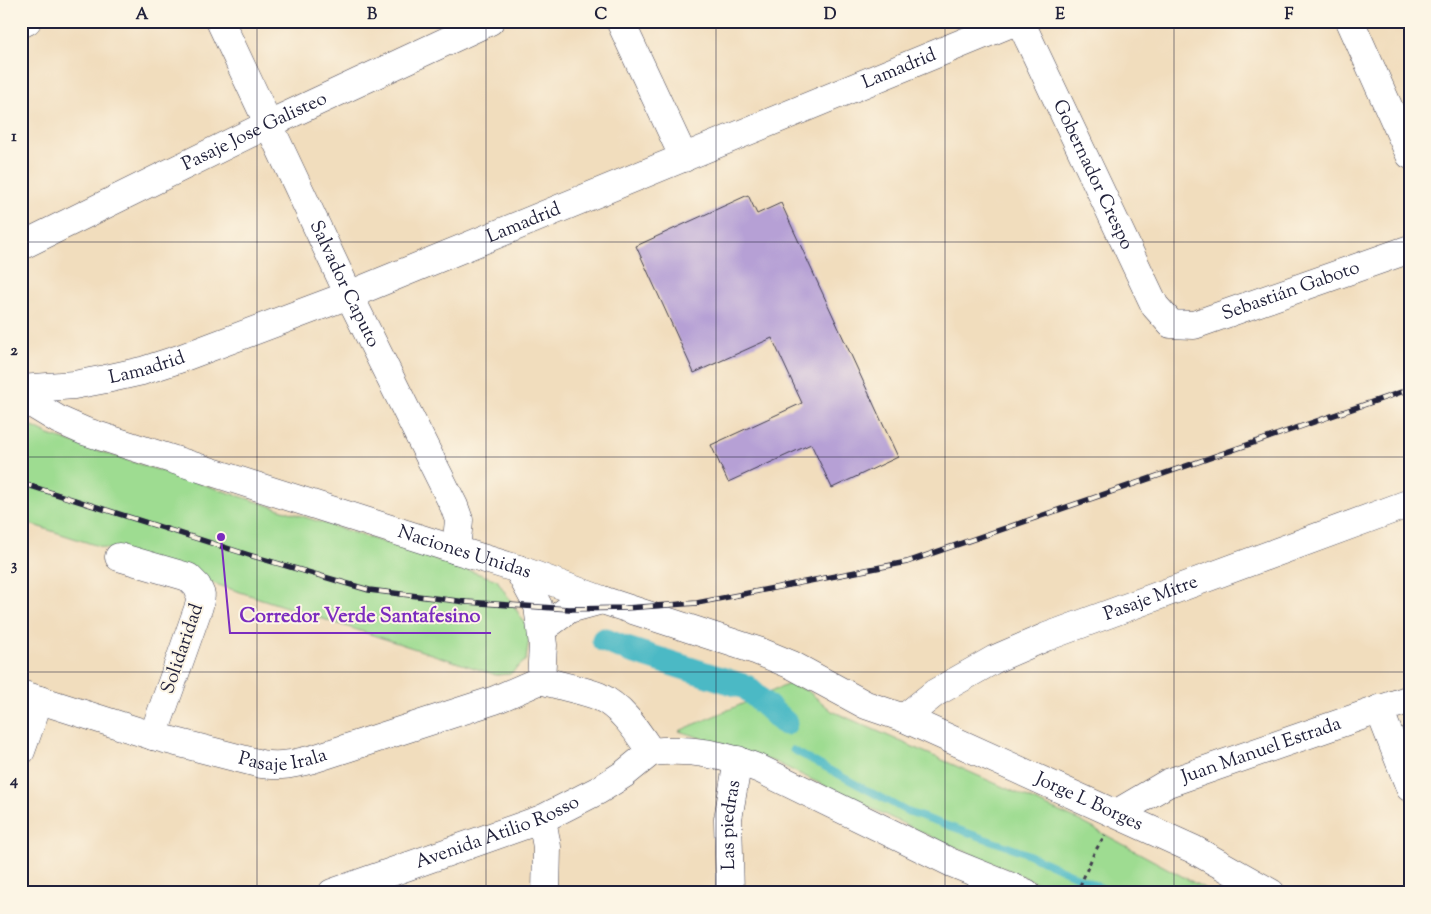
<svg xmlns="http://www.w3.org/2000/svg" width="1431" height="914" font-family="'Sorts Mill Goudy',serif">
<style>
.green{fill:#9edc91;stroke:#607f66}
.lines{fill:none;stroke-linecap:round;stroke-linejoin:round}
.stream{stroke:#4bb9c5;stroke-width:7}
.canal{stroke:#4bb9c5;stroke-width:25}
.building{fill:#b6a0d5}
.minor-casing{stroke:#413e4e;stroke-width:29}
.path{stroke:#413e4e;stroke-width:3;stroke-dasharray:4 4;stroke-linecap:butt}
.minor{stroke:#fff;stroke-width:28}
.rail-casing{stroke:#22223b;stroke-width:5.5}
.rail{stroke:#fcf5e5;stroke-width:4;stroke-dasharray:11;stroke-linecap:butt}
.grid{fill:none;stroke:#22223b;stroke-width:1;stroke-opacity:0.55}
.labels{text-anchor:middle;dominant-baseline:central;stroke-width:4;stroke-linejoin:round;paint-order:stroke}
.street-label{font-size:19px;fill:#22223b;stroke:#fcf5e5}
.leader{fill:none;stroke:#7b2cbf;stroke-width:2}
.callout-dot{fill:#7b2cbf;stroke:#fcf5e5;stroke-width:2}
.callout-label{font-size:20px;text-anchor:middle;font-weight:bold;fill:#7b2cbf;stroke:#fcf5e5;stroke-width:4;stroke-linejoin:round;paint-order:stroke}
.neatline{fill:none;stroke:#22223b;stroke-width:2}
.grid-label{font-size:16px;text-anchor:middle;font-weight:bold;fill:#22223b}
</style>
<rect width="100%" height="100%" fill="#fcf5e5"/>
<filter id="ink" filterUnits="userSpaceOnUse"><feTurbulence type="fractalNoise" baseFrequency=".02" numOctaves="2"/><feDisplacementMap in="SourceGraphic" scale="10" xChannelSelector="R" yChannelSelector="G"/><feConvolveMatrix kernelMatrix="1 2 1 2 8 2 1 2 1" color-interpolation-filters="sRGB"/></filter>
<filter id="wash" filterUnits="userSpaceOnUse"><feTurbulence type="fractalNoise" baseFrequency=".0096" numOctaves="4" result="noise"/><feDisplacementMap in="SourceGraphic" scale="20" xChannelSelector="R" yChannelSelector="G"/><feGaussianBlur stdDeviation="1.12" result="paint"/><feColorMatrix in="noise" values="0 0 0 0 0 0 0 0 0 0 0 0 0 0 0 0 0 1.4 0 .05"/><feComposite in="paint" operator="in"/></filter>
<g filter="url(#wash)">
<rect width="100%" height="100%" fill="#f1ddbd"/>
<path class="green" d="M21,421L49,435L420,554L497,580L530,631L526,660L510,674L496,675L21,521Z
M789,684L808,691L832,711L1080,821L1213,893H1061L923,833L775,762L679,731Z"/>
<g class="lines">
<path class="stream" d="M793,750L906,811L1023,852L1113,893"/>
<path class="canal" d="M604,640L626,649L746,687L785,723"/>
</g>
<g id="blocks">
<path class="building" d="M748,195L757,214L781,203L898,457L832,488L811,444L728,482L711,445L802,403L772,338L694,373L636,246Z"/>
</g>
</g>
<g filter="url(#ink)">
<use href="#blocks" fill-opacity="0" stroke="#413e4e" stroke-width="1"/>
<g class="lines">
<defs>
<g id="minor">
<path id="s1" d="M220,21L349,295L454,506L459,520L456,550"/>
<path d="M620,21L684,158"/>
<path id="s2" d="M1020,21L1155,306L1171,324L1194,325L1410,249"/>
<path d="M1350,21L1410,155"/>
<path d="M21,24L27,21"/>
<path id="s3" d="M21,246L269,124L490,21"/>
<path id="s4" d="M21,389L74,385L106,379L142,371L179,359L349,295L1016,21"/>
<path id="s5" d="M21,397L59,420L84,431L456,550L518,569L602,600L758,651L792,665L866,705L904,718L1193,849L1271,893"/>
<path d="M119,557L188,577L197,586L201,595L199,606L153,736"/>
<path d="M518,569L538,606L543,645L541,680"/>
<path d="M542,629L569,609L602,600"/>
<path d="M541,680C559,686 580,689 598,696C622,707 637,731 651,752"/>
<path id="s6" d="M21,694L153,736L261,764C280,767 294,764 313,759L495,700L541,680"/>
<path d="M1379,709L1410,788"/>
<path id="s7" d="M904,718L935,693L995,659L1046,637L1410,503"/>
<path d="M21,751L39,700"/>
<path d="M651,752C691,748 723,754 760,769L952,863L1026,893"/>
<path id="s8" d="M1117,813L1168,783L1410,699"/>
<path d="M542,819L547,847L546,893"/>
<path id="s9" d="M332,893L542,819L599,790L624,774L651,752"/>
<path id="s10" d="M730,893L728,819L738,760"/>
</g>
</defs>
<use href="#minor" class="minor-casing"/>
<path class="path" d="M1077,893L1094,853L1105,835"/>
<use href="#minor" class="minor"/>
<defs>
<path id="rail" d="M21,483L249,555L369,590L466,602L569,609L626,608L697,603L907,562L1410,389"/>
</defs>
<use href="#rail" class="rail-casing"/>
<use href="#rail" class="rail"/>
</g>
</g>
<path class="grid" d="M257,21V893M486,21V893M716,21V893M945,21V893M1174,21V893M21,242H1410M21,457H1410M21,672H1410"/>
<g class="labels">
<g class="street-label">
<text stroke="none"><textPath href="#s4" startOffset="938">Lamadrid</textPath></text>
<text stroke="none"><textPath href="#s3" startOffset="260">Pasaje Jose Galisteo</textPath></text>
<text stroke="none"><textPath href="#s2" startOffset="170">Gobernador Crespo</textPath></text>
<text stroke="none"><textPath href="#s4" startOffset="532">Lamadrid</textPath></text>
<text stroke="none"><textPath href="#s1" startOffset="291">Salvador Caputo</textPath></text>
<text stroke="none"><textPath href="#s2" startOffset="465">Sebastián Gaboto</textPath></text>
<text stroke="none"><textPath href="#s4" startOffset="128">Lamadrid</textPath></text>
<text stroke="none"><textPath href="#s5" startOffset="471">Naciones Unidas</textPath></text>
<text stroke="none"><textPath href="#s7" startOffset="276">Pasaje Mitre</textPath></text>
<text transform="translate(183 649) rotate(-71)">Solidaridad</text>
<text stroke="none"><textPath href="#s8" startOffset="158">Juan Manuel Estrada</textPath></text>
<text stroke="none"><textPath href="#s6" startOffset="272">Pasaje Irala</textPath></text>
<text stroke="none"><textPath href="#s5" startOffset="1145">Jorge L Borges</textPath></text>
<text stroke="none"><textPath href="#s10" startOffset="68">Las piedras</textPath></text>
<text stroke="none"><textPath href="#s9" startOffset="176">Avenida Atilio Rosso</textPath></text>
</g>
</g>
<path class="leader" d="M221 537L230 633H491"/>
<circle class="callout-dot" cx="221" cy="537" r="5"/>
<g class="callout-label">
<text x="360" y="622">Corredor Verde Santafesino</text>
</g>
<rect width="1431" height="914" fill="none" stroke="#fcf5e5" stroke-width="55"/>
<rect x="28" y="28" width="1376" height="858" class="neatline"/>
<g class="grid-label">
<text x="142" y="19">A</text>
<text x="372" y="19">B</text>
<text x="601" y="19">C</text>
<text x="830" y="19">D</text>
<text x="1060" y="19">E</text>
<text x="1289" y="19">F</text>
<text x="14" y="141">1</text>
<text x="14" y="355">2</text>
<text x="14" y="570">3</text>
<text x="14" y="785">4</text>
</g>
</svg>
